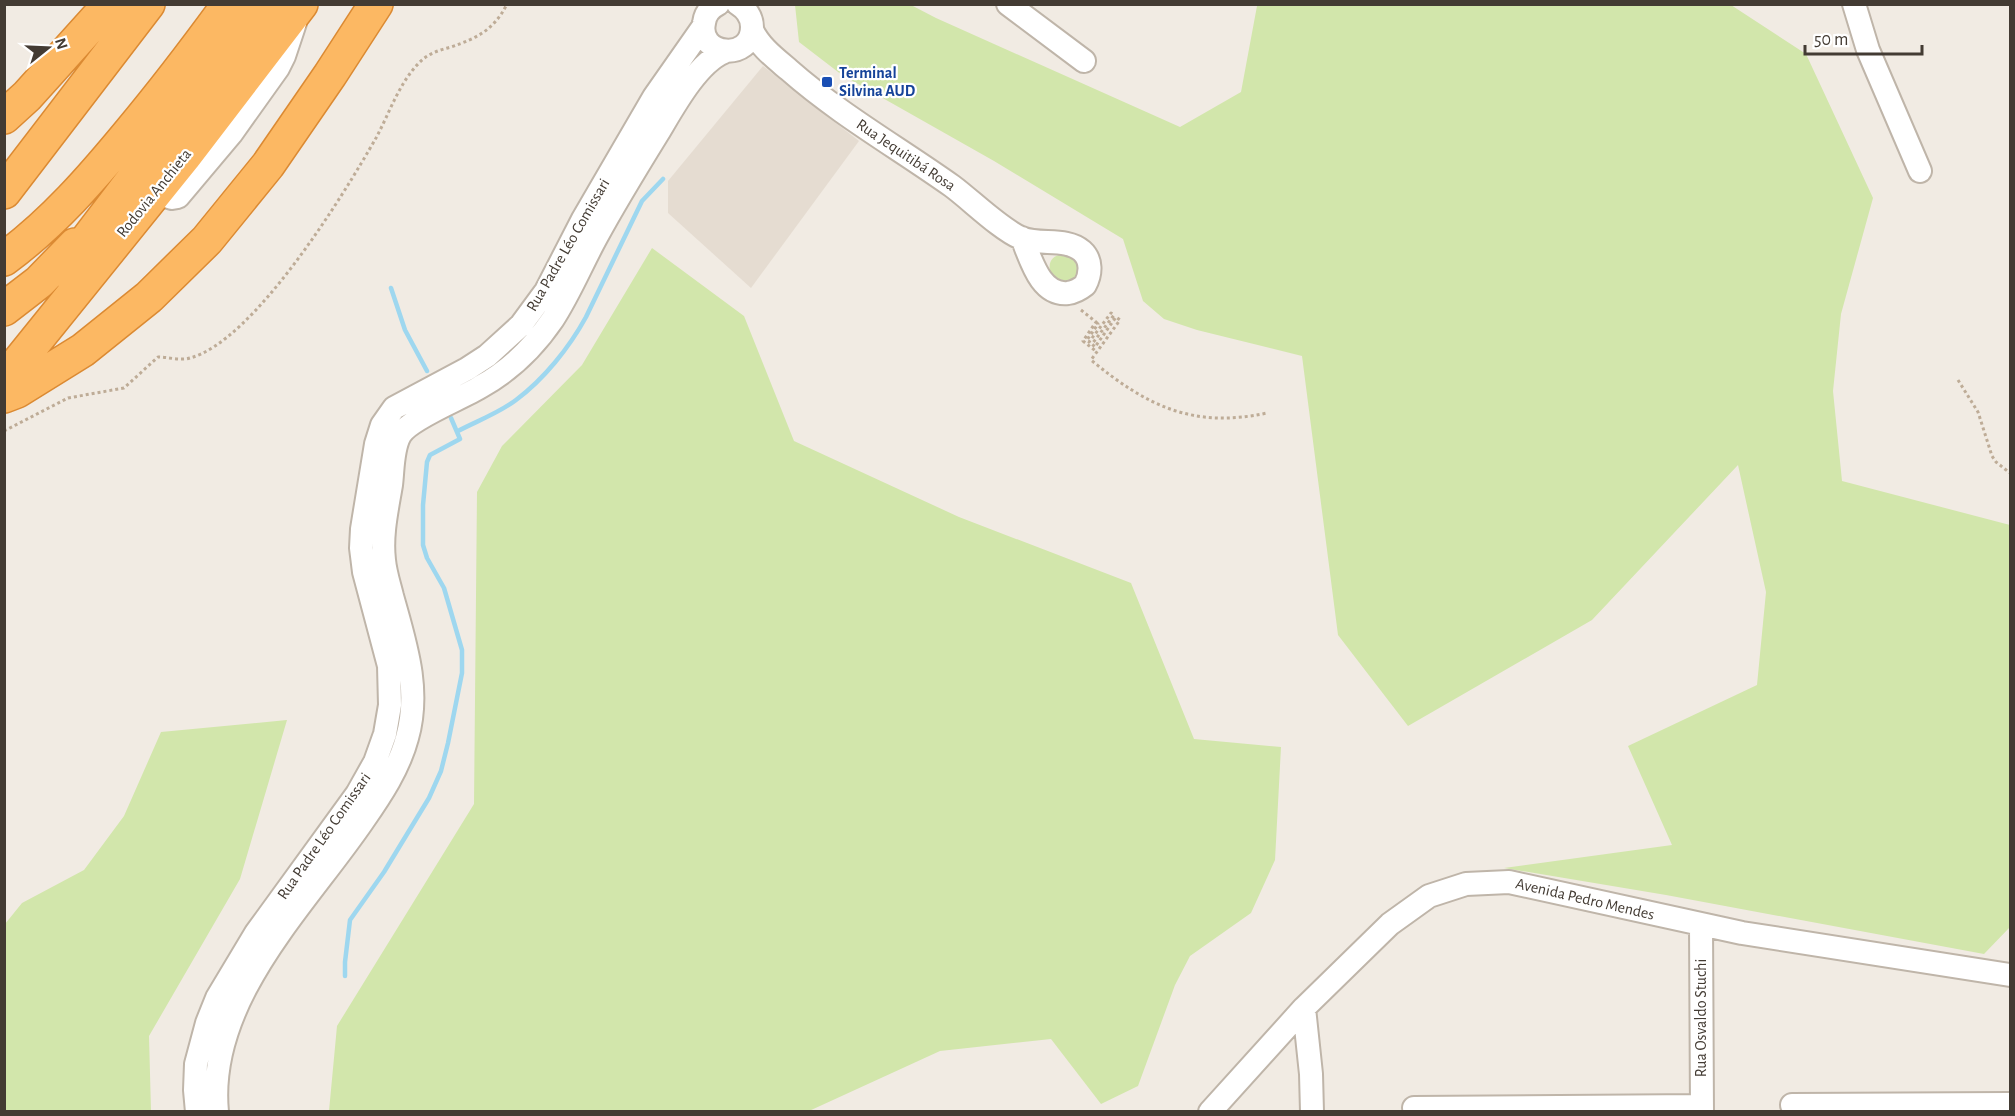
<svg xmlns="http://www.w3.org/2000/svg" width="2015" height="1116" font-family="'Alegreya Sans',sans-serif">
<style>
.residential{fill:#e5dcd1}
.green{fill:#d2e6ab}
.lines{fill:none;stroke-linecap:round;stroke-linejoin:round}
.stream{stroke:#9ed7ef;stroke-width:4.5}
.minor-casing{stroke:#bfb5a9;stroke-width:26}
.highway-casing{stroke:#db8a33;stroke-width:36}
.path{stroke:#beac97;stroke-width:3;stroke-dasharray:3 3;stroke-linecap:butt}
.minor{stroke:#fff;stroke-width:22}
.highway{stroke:#fcb863;stroke-width:33}
.transit-dot{fill:#1a4fb4;stroke:#fff;stroke-width:2}
.labels{text-anchor:middle;dominant-baseline:central;stroke-width:4.5;stroke-linejoin:round;paint-order:stroke}
.transit-label{font-size:16px;font-weight:bold;fill:#164399;stroke:#fff;text-anchor:start}
.street-label{font-size:16px;fill:#433b33;stroke:#fff}
</style>
<rect width="100%" height="100%" fill="#f1ebe3"/>
<path class="residential" d="M763,66L859,141L751,288L668,213V181Z"/>
<path class="green" d="M795,5H911L936,18L1180,127L1241,92L1257,6L1254,5H1731L1806,54L1873,198L1841,314L1833,391L1842,481L2010,525V927L1984,954L1666,895L1504,868L1672,845L1628,746L1757,685L1766,592L1738,465L1592,620L1408,726L1338,635L1302,356L1197,330L1164,319L1143,301L1123,239L994,161L842,75L799,42Z
M652,248L744,316L794,441L959,517L1131,583L1194,739L1281,747L1275,860L1251,913L1190,956L1175,985L1138,1086L1101,1104L1051,1039L940,1051L809,1111H329L337,1026L474,804L477,492L502,446L582,365Z
M1069,253L1081,264L1077,280L1062,284L1051,275C1046,259 1055,254 1069,253Z
M287,720L240,879L149,1036L151,1111H5V924L22,903L84,870L124,816L161,732Z"/>
<g class="lines">
<path class="stream" d="M391,288L405,330L427,371
M458,431C477,421 499,413 516,400C544,379 569,348 586,317L642,201L663,179
M345,976V962L350,920L384,872L429,798L441,771L448,743L462,673V650L444,588L427,558L423,545V505L427,462L430,455L460,439L451,418"/>
<defs>
<path id="minor" d="M718,4C710,8 705,14 704,23C697,56 752,62 752,27C752,17 746,9 738,4
M1008,4L1084,61
M1854,4L1868,50L1920,171
M752,30C760,47 775,58 789,70C839,114 897,147 952,186C971,200 1000,229 1021,238C1040,246 1066,237 1082,251C1092,260 1091,274 1085,285C1080,289 1075,292 1068,293C1040,296 1031,259 1022,238
M155,193L172,198L178,197L231,134L278,68L284,56L295,23
M1701,925L1702,1112
M1304,1008L1311,1074L1312,1112
M1792,1105L2010,1104
M1414,1108L1702,1106
M197,1112L195,1090L196,1064L207,1023L217,998L256,933L357,794L375,762L385,734L390,705L389,666L364,572L361,548L362,529L376,444L382,425L394,408L467,369L487,356L521,325L546,291L583,219L654,97L703,27
M217,1112C206,1000 305,906 363,821C381,795 399,768 407,738C421,689 405,643 392,596C389,584 385,572 384,560C381,535 387,509 391,485C393,470 392,449 400,435C410,418 461,399 480,387C509,371 534,347 553,319C570,293 582,263 597,236C616,201 637,167 658,133C673,108 697,63 724,52
M1210,1112L1304,1008L1390,924L1429,896L1466,884L1509,882L1742,933L2010,975"/>
<path id="highway" d="M4,117L27,96L110,4
M4,192L148,4
M4,259C53,223 92,178 130,132C165,90 197,48 229,4
M64,270L267,4
M4,309L39,282L75,245
M4,380L184,157L301,4
M4,396L17,391L83,350L149,297L207,240L268,165L330,75L376,4"/>
</defs>
<use href="#minor" class="minor-casing"/>
<use href="#highway" class="highway-casing"/>
<path class="path" d="M1081,310L1096,322L1083,341L1097,352
M1096,322L1098,324L1087,340L1089,342L1111,313L1114,315L1092,344L1095,347L1116,317L1120,320L1091,360C1147,406 1193,429 1267,413
M1958,380L1978,412L1992,456L1996,462L2010,473
M4,431L68,398L124,388L158,357C168,357 180,361 190,358C254,341 343,196 376,138C389,114 399,83 419,63C427,54 439,50 451,47C477,38 494,30 507,4"/>
<use href="#minor" class="minor"/>
<use href="#highway" class="highway"/>
</g>
<rect class="transit-dot" x="821" y="76" width="12" height="12" rx="3"/>
<g class="labels">
<g class="transit-label">
<text x="839" y="73">Terminal<tspan x="839" dy="18">Silvina AUD</tspan></text>
</g>
<g class="street-label">
<text transform="translate(906 155) rotate(34)">Rua Jequitibá Rosa</text>
<text transform="translate(154 193) rotate(-51)">Rodovia Anchieta</text>
<text transform="translate(568 245) rotate(-60)">Rua Padre Léo Comissari</text>
<text transform="translate(324 836) rotate(-55)">Rua Padre Léo Comissari</text>
<text transform="translate(1585 899) rotate(13)">Avenida Pedro Mendes</text>
<text transform="translate(1701 1018) rotate(-90)">Rua Osvaldo Stuchi</text>
</g>
</g>
<rect width="2015" height="1116" fill="none" stroke="#433b33" stroke-width="12"/>
<g transform="translate(48 48) rotate(72)" stroke="#ffffff" stroke-width="4.5" paint-order="stroke">
<path d="M0-4.5L10 22L0 15L-10 22Z" fill="#433b33"/>
<text y="-9" font-size="16" font-weight="bold" text-anchor="middle" fill="#433b33">N</text>
</g>
<path d="M1805 45v9h117v-9" fill="none" stroke="#433b33" stroke-width="3"/>
<text x="1814" y="45" font-size="18" fill="#433b33" stroke="#ffffff" stroke-width="4.5" paint-order="stroke">50 m</text>
</svg>
